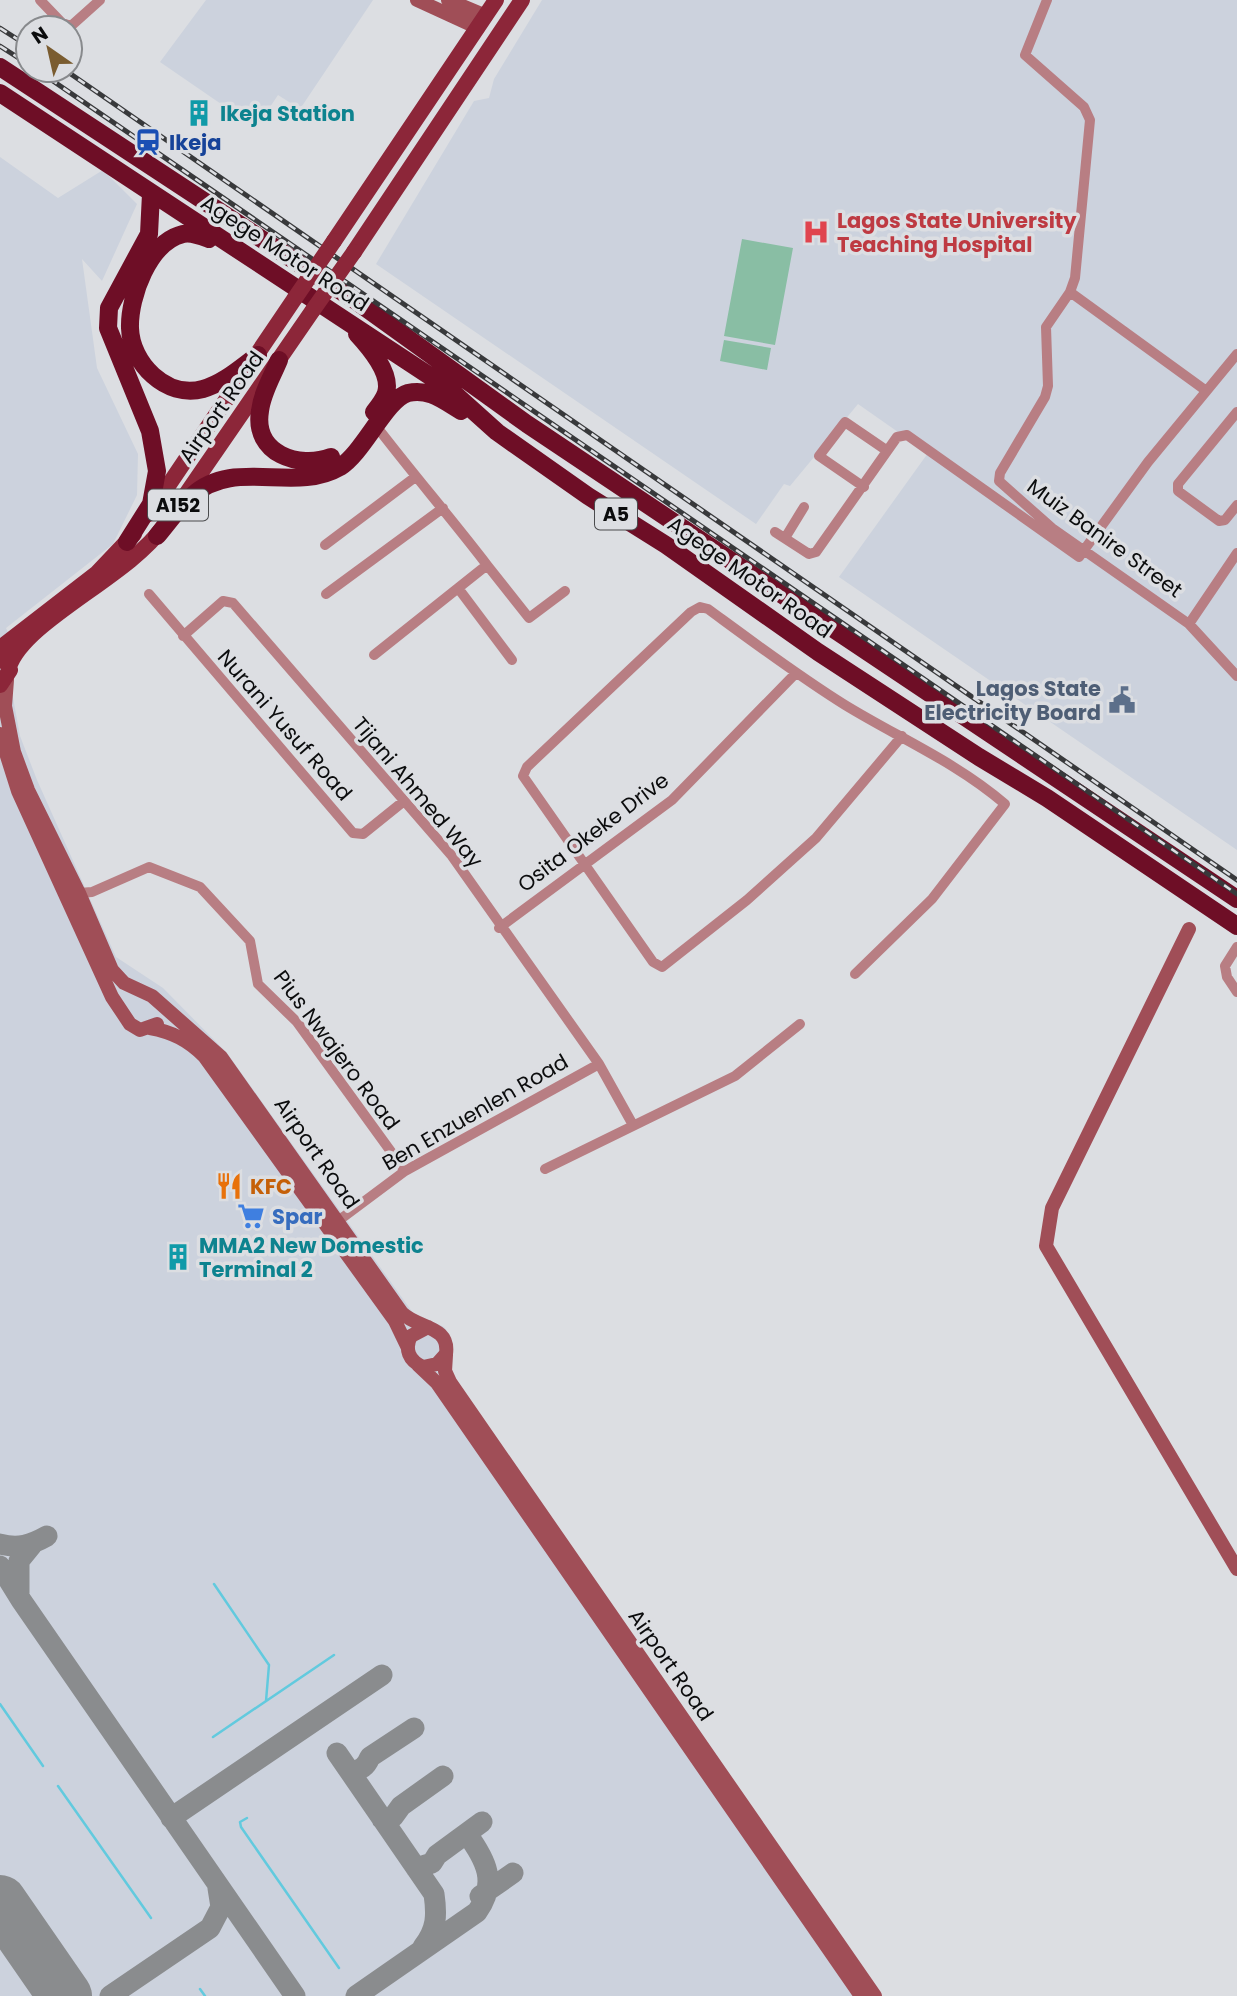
<svg xmlns="http://www.w3.org/2000/svg" width="1237" height="1996" font-family="Poppins,sans-serif">
<style>
.built{fill:#ccd2dd}
.green{fill:#89bea4}
.lines{fill:none;stroke-linecap:round;stroke-linejoin:round}
.stream{stroke:#62cade;stroke-width:2.5}
.taxiway{stroke:#8a8c8e;stroke-width:21}
.runway{stroke:#8a8c8e;stroke-width:54}
.street{stroke:#b87e83;stroke-width:10}
.secondary{stroke:#a04e57;stroke-width:14}
.primary{stroke:#8c2639;stroke-width:16}
.highway{stroke:#6e0e26;stroke-width:18}
.rail-casing{stroke:#38393b;stroke-width:5}
.rail{stroke:#dcdee2;stroke-width:2.5;stroke-dasharray:8;stroke-linecap:butt}
.primary-bridge{stroke:#8c2639;stroke-width:16}
.labels{text-anchor:middle;dominant-baseline:central;stroke-width:7;stroke-linejoin:round;paint-order:stroke}
.shield{fill:#dcdee2;stroke:#4a4b4d;stroke-width:2}
.shield-label{font-size:19px;font-weight:bold;fill:#0b0c0d}
.culture-label{font-size:21px;font-weight:bold;fill:#0d838f;stroke:#dcdee2;text-anchor:start}
.transit-label{font-size:21px;font-weight:bold;fill:#164399;stroke:#dcdee2;text-anchor:start}
.health-label{font-size:21px;font-weight:bold;fill:#be3a42;stroke:#dcdee2;text-anchor:start}
.street-label{font-size:21px;fill:#0b0c0d;stroke:#dcdee2}
.service-label{font-size:21px;font-weight:bold;fill:#4e5e75;stroke:#dcdee2;text-anchor:end}
.food-label{font-size:21px;font-weight:bold;fill:#c56008;stroke:#dcdee2;text-anchor:start}
.shop-label{font-size:21px;font-weight:bold;fill:#366cbe;stroke:#dcdee2;text-anchor:start}
</style>
<rect width="100%" height="100%" fill="#dcdee2"/>
<path class="built" d="M206,0H373L300,109L278,95L256,128L160,62Z
M542,0H1237V850L839,577L928,453L858,404L790,486L784,484L756,524L376,264L474,101L489,98L494,79Z
M0,157L58,198L103,170L137,204L102,281L82,259L97,368L138,454L137,495L113,544L6,628L18,655L12,692L20,736L37,780L116,957L163,988L227,1053L413,1313L444,1327L450,1336L449,1361L456,1382L878,1996H0Z"/>
<path class="green" d="M742,239L793,248L775,345L724,336Z
M724,340L771,348L767,370L720,361Z"/>
<g class="lines">
<path class="stream" d="M214,1584L269,1665L266,1701
M0,1704L43,1766
M213,1737L334,1655
M58,1786L151,1918
M247,1818L240,1822L241,1827L339,1968
M200,1989L205,1996"/>
<path class="taxiway" d="M0,1544C18,1549 31,1545 47,1536
M0,1566L21,1600L295,1996
M19,1593V1561L32,1545
M337,1753L434,1894C437,1915 437,1929 423,1947
M350,1772C361,1770 366,1767 370,1757L414,1728
M171,1818L382,1675
M382,1819L393,1817L401,1806L443,1776
M416,1868L432,1863L437,1855L482,1822
M480,1896L513,1873
M35,1953L50,1996
M56,1983L72,1996
M110,1996L210,1928L221,1907L218,1888
M356,1996L477,1912C498,1883 486,1860 467,1834"/>
<path class="runway" d="M0,1902L65,1996"/>
<path class="street" d="M40,0L62,23L71,26L100,0
M1047,0L1025,55L1084,107L1090,120L1075,278L1070,292L1205,390
M1070,292L1046,327L1048,386L1045,397L1000,473L999,481L1052,528L1189,624L1237,676
M1237,412L1178,484V491L1219,521L1225,520L1237,505
M864,487L819,456L845,422L886,450
M775,532L809,554L816,552L897,437L907,435L1079,557L1148,462L1237,354
M785,538L804,507
M325,545L414,478
M487,565L529,618L565,591
M458,588L512,660
M149,594L353,833L363,834L404,801
M326,594L443,508
M1189,624L1237,553
M183,636L223,601L233,603L452,856L599,1064L633,1125
M374,655L487,565C451,518 413,474 377,427
M79,893L92,892L149,867L200,887L250,941L258,984L297,1022L405,1171
M499,928L672,800L796,673
M1237,947L1225,966L1227,977L1237,992
M855,974L932,899L1005,804C956,762 899,738 845,705C797,675 753,642 708,609L700,607L691,612L527,767L523,776L653,962L662,967L747,900L816,838L902,736
M545,1169L735,1076L800,1024
M338,1221L405,1171L599,1064"/>
<path class="secondary" d="M417,0L478,28
M448,0L486,16
M7,680L5,706L14,752L28,790L79,893L112,970L124,983L152,996L221,1057L402,1313C418,1329 450,1325 446,1354L437,1364L423,1367C409,1361 404,1349 411,1336L428,1327
M0,734L18,791L112,997L130,1024L140,1030L157,1024
M1189,929L1052,1208L1046,1246L1237,1569
M150,1028C172,1032 188,1040 204,1056L395,1321L408,1348
M446,1355L445,1371L450,1382L875,1996
M418,1365L437,1383L861,1996"/>
<path class="primary" d="M334,241L496,0
M354,252L522,0
M180,503L313,310
M149,514L295,298
M0,648L97,573L134,534
M9,667C24,621 129,576 163,527
M0,685L10,670L4,658"/>
<path class="highway" d="M0,67L356,301L527,424L1237,899
M0,93L448,388L497,432L588,496L666,545L818,652L979,757L1047,798L1237,926
M209,239C201,236 191,232 183,234C149,242 129,297 130,328C131,363 166,399 203,389C224,383 240,368 258,355
M357,334C369,347 392,373 386,393C384,399 378,407 374,412
M279,360C272,377 262,393 260,411C253,454 299,469 331,457
M157,536C168,523 179,507 192,496C234,457 294,494 340,467C364,452 386,399 408,393C429,388 444,401 461,411
M127,542L151,504L157,471L150,431L108,328L109,308L149,234L151,194"/>
<defs>
<path id="rail" d="M0,28L28,46
M0,46L28,64
M37,70L1237,894
M65,70L1237,880"/>
</defs>
<use href="#rail" class="rail-casing"/>
<use href="#rail" class="rail"/>
<path class="primary-bridge" d="M295,298L334,241
M313,310L354,252"/>
</g>
<defs>
<symbol id="building-bare" viewBox="-9 -9 18 18"><path d="M-4-6H4V6H1V3H-1V6H-4ZM-2.5-4.3h1.7v1.8h-1.7ZM.8-4.3h1.7v1.8H.8ZM-2.5-1h1.7V.8h-1.7ZM.8-1h1.7V.8H.8Z" fill="#0f9aa8" stroke="#dcdee2" stroke-width="2.5" paint-order="stroke"/></symbol>
<symbol id="station-bare" viewBox="-9 -9 18 18"><path d="M-3-6H3Q5-6 5-4V2Q5 4 3 4L4.5 6H3L1.5 4h-3L-3 6H-4.5L-3 4Q-5 4-5 2V-4Q-5-6-3-6ZM-3.5-4v3h7v-3ZM-3.5 1v1.5H-2V1ZM2 1v1.5H3.5V1Z" fill="#1a4fb4" stroke="#dcdee2" stroke-width="2.5" paint-order="stroke"/></symbol>
<symbol id="hospital-bare" viewBox="-9 -9 18 18"><path d="M-5-5h3v3.5h4V-5h3V5h-3V1.5h-4V5h-3Z" fill="#e0444e" stroke="#dcdee2" stroke-width="2.5" paint-order="stroke"/></symbol>
<symbol id="civic-bare" viewBox="-9 -9 18 18"><path d="M-.6-6.5H3V-4.5H.6V-3L4-1V1h2V6H-6V1h2V-1L-.6-3ZM-1.2 2.5V6h2.4V2.5Z" fill="#5c6f8a" stroke="#dcdee2" stroke-width="2.5" paint-order="stroke"/></symbol>
<symbol id="restaurant-bare" viewBox="-9 -9 18 18"><path d="M-5-6h1v4h1v-4h1v4h1v-4h1v5L-1.5 .5V6h-2V.5L-5-1ZM5-6V6H3V1.5H1.5Q1.5-4 5-6Z" fill="#e8710a" stroke="#dcdee2" stroke-width="2.5" paint-order="stroke"/></symbol>
<symbol id="supermarket-bare" viewBox="-9 -9 18 18"><path d="M-6-5.5h2.5l.6 2H6L4.5 2H-2.5L-4.4-4H-6ZM-1.5 3.2a1.3 1.3 0 1 0 .1 0ZM3 3.2a1.3 1.3 0 1 0 .1 0Z" fill="#3f7fe0" stroke="#dcdee2" stroke-width="2.5" paint-order="stroke"/></symbol>
</defs>
<g fill-rule="evenodd">
<use href="#building-bare" x="180" y="94" width="38" height="38"/>
<use href="#station-bare" x="129" y="123" width="38" height="38"/>
<use href="#hospital-bare" x="797" y="213" width="38" height="38"/>
<use href="#civic-bare" x="1103" y="681" width="38" height="38"/>
<use href="#restaurant-bare" x="210" y="1167" width="38" height="38"/>
<use href="#supermarket-bare" x="232" y="1197" width="38" height="38"/>
<use href="#building-bare" x="159" y="1238" width="38" height="38"/>
</g>
<g class="labels">
<g class="shield">
<rect x="148" y="489.5" width="60" height="31" rx="5"/>
<rect x="595" y="498.5" width="42" height="31" rx="5"/>
</g>
<g class="shield-label">
<text x="178" y="505">A152</text>
<text x="616" y="514">A5</text>
</g>
<g class="culture-label">
<text x="220" y="113">Ikeja Station</text>
<text x="199" y="1245">MMA2 New Domestic<tspan x="199" dy="24">Terminal 2</tspan></text>
</g>
<g class="transit-label">
<text x="169" y="142">Ikeja</text>
</g>
<g class="health-label">
<text x="837" y="220">Lagos State University<tspan x="837" dy="24">Teaching Hospital</tspan></text>
</g>
<g class="street-label">
<text transform="translate(285 253) rotate(33)">Agege Motor Road</text>
<text transform="translate(221 407) rotate(-55)">Airport Road</text>
<text transform="translate(1105 538) rotate(36)">Muiz Banire Street</text>
<text transform="translate(750 577) rotate(35)">Agege Motor Road</text>
<text transform="translate(285 725) rotate(49)">Nurani Yusuf Road</text>
<text transform="translate(418 792) rotate(50)">Tijani Ahmed Way</text>
<text transform="translate(593 832) rotate(-37)">Osita Okeke Drive</text>
<text transform="translate(337 1050) rotate(53)">Pius Nwajero Road</text>
<text transform="translate(475 1112) rotate(-30)">Ben Enzuenlen Road</text>
<text transform="translate(317 1153) rotate(55)">Airport Road</text>
<text transform="translate(671 1665) rotate(55)">Airport Road</text>
</g>
<g class="service-label">
<text x="1101" y="688">Lagos State<tspan x="1101" dy="24">Electricity Board</tspan></text>
</g>
<g class="food-label">
<text x="250" y="1186">KFC</text>
</g>
<g class="shop-label">
<text x="272" y="1216">Spar</text>
</g>
</g>
<g transform="translate(49 49) rotate(326)"><circle r="33" fill="#dcdee2" stroke="#888a8d" stroke-width="2"/>
<path d="M0-5L12 26L0 18L-12 26Z" fill="#7a5c30"/>
<text y="-10" font-size="19" font-weight="bold" text-anchor="middle" fill="#0b0c0d">N</text>
</g>
</svg>
